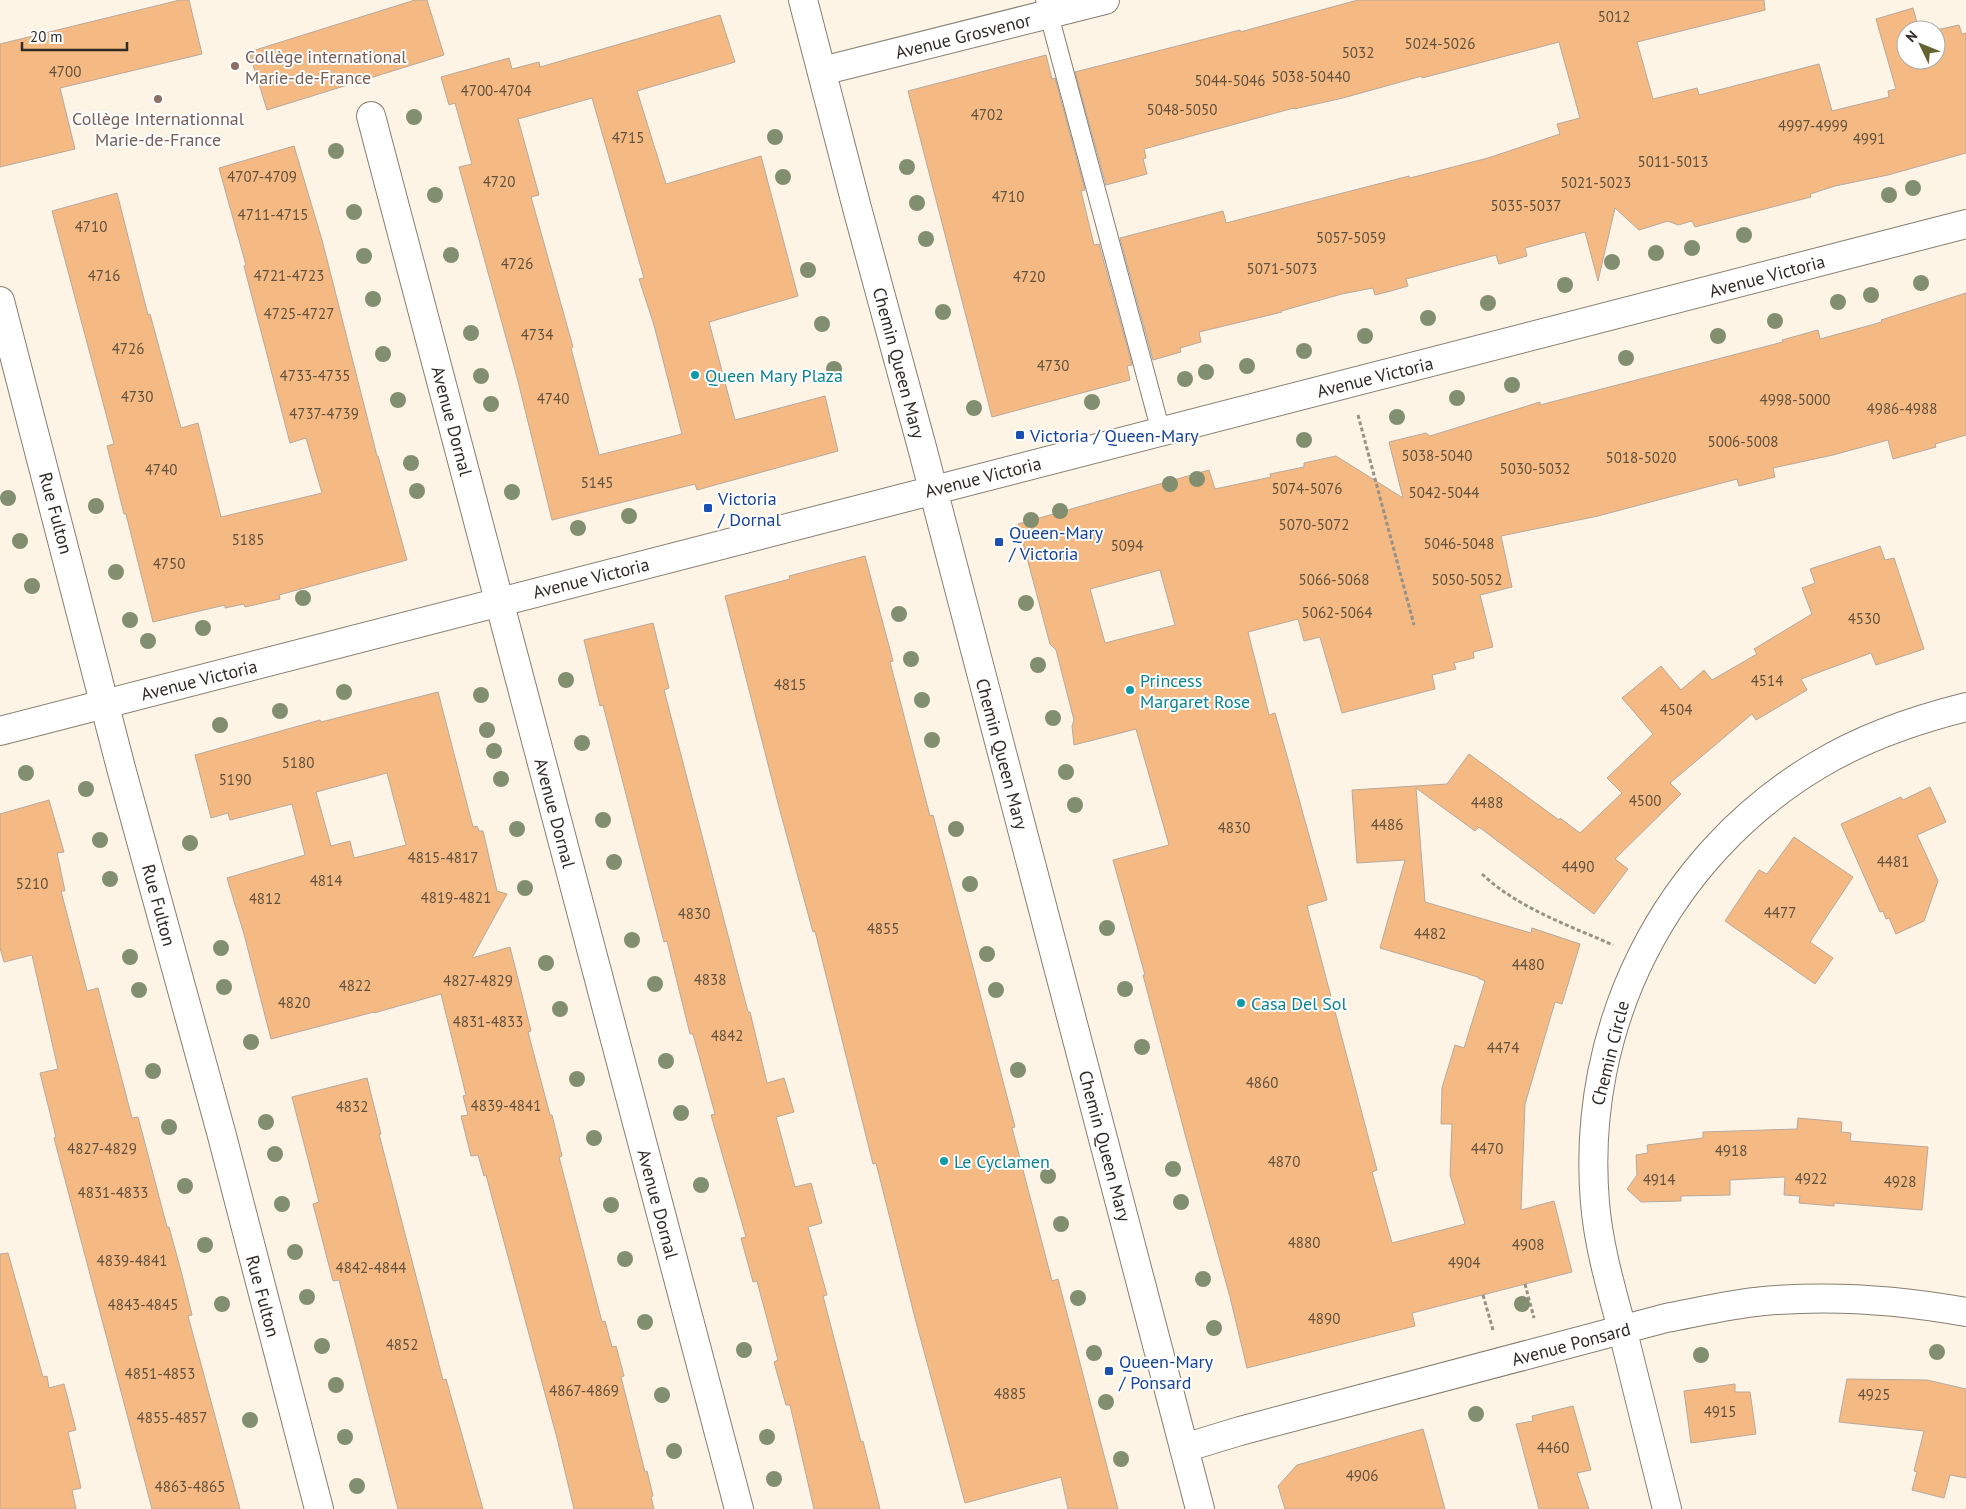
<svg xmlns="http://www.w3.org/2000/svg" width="1966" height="1509" font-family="'PT Sans',sans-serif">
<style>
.building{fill:#f5ba83;stroke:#b7a99e;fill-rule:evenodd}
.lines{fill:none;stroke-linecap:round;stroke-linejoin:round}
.lane-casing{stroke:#867e70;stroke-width:20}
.street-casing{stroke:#867e70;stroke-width:30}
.secondary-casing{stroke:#867e70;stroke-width:30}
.path{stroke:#979187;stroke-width:3;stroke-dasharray:4 2.5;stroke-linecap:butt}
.lane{stroke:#fff;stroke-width:18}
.street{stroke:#fff;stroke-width:28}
.secondary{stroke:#fff;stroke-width:28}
.tree{fill:#818e70}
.education-dot{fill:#8d6e63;stroke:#fff;stroke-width:2}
.culture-dot{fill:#0f9aa8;stroke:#fff;stroke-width:2}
.transit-dot{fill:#1a4fb4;stroke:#fff;stroke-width:2}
.labels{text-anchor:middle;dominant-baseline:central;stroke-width:4;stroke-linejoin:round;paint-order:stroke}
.number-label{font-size:15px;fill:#60503d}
.street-label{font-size:18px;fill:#2f2c26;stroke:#fff}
.education-label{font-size:18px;fill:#785e54;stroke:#fff;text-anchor:start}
.culture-label{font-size:18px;fill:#0d838f;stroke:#fff;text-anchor:start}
.transit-label{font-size:18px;fill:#164399;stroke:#fff;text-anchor:start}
</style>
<rect width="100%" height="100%" fill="#fdf4e5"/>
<path class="building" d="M180,0H189L202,54L60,88L75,149L0,167V44Z
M415,0H427L444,55L267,110L249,52Z
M1358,0H1764L1765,10L1637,42L1653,99L1697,88L1699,95L1819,64L1832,111L1889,97L1888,91L1896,89L1876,19L1913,8L1919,30H1906V60H1936V30L1959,25L1962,34L1966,33V153L1888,175L1835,186L1810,194L1811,197L1695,227L1692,221L1678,225L1668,221L1639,230L1615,208L1598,281L1585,232L1525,248L1527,256L1499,264L1496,255L1406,279L1408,286L1391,291L1375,295L1373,288L1342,294L1281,311L1282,312L1199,332L1201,342L1180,348L1181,352L1153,360L1120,238L1223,211L1226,223L1409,176L1410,178L1488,158L1560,134L1557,124L1580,118L1559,42L1422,78V76L1343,98L1294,109V108L1144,149L1146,158L1143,159L1147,174L1106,185L1075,72L1240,30V32Z
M720,15L735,62L637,91L666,184L761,156L798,296L709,322L735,420L825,396L838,451L697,490L695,484L552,520L518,381L459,167L472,164L455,103L449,105L441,77L509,58L512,69L539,62L540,67ZM592,98L644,278L639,279L654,325L682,434L599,455L571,348L573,347L531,197L539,195L518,119Z
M1046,55L1052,79L1055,78L1085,190L1081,191L1094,245L1099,244L1132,365L1127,366L1130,380L992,417L908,91Z
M294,146L322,240L377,456H378L407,560L279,595L280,599L245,607L244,604L225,608V605L153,622L126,514H124L107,446L114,444L52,211L117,193L148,315L150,314L181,428L198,423L221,517L322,493L306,438L290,443L244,266L246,265L219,168Z
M1966,293V435L1935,444L1936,447L1893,459L1888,440L1833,455L1773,468L1775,477L1739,486L1737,479L1598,516L1501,536L1512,587L1480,595L1493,647L1473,652L1474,658L1454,663L1456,669L1432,675L1435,689L1342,713L1320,637L1304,641L1298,619L1248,632L1269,715L1275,713L1327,900L1307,906L1377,1170L1372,1172L1392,1243L1465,1224L1450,1175L1452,1124H1441L1442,1088L1455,1045L1464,1048L1485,981L1478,978V977L1380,948L1405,860L1357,863L1352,790L1447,784L1469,754L1559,820L1560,818L1580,833L1622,793L1607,778L1653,734L1622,698L1661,666L1681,690L1704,670L1712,680L1757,654L1754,649L1812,614L1802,588L1815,583L1810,569L1880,546L1885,560L1894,558L1924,649L1876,665L1871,653L1801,679L1807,690L1756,720L1752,714L1670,783L1681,794L1615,859L1628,869L1594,914L1479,827L1475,831L1416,788L1425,902L1531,933L1532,928L1580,944L1562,1004L1555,1002L1525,1104L1521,1210L1554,1201L1572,1272L1412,1313L1415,1326L1247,1368L1230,1297L1186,1138L1143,975H1145L1113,860L1169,845L1136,729L1074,745L1072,726L1074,720L1056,650L1050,644L1018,524L1209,470L1215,489L1271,477L1270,474L1304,467V463L1336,456L1403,498L1389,442L1426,433L1430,436L1540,402V405L1783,342L1782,340L1818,330L1820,339L1882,322L1881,320ZM1160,570L1175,625L1105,643L1090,589Z
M865,556L893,661L890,662L930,816L933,815L1015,1127L1012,1128L1052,1281L1058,1279L1118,1509H1068L1061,1477L965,1503L915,1318L876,1163L873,1164L815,931L813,932L779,807L725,596L790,579L789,576Z
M653,623L669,688L664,690L748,1012H750L767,1083L784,1078L794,1112L776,1117L795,1187L811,1183L822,1223L808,1227L827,1295L823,1296L861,1442L863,1441L880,1509H814L790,1405H786L774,1362L778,1360L757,1281L753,1282L741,1238L746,1237L711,1115L715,1114L693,1034H690L667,941L664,942L603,705L600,706L584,640Z
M438,692L473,827L477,826L479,831H483L497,891L507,894L472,958L510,947L531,1031L528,1032L550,1115H552L562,1156L559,1157L602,1322L605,1321L612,1347L616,1346L624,1376L621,1377L645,1472L647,1471L653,1496L651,1497L654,1509H574L557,1438L486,1175L484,1176L478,1155L471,1156L461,1116L468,1115L463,1096L466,1095L441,994L374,1013V1012L271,1039L244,934L227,878L305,855L292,804L230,820L228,813L211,818L195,755L320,720L321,722ZM387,773L406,845L354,858L350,841L331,846L316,792Z
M1930,787L1946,822L1917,835L1938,881L1924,921L1896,934L1889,918L1886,919L1883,911L1880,912L1841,824L1901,797L1903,800Z
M49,800L64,852L57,853L65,891H61L87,991L98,988L132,1118L138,1117L167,1227H169L181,1271L192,1315L188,1316L240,1509H152L54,1138L56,1137L40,1073L58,1069L32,955L4,962L0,948V814Z
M1794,837L1853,877L1810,942L1833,958L1815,984L1725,921L1759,870L1767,874Z
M367,1078L381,1134H379L443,1380L446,1379L483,1509H398L339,1280L333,1281L313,1204L319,1202L292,1097Z
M1798,1118L1842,1122L1841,1132L1851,1133L1850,1141L1928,1147L1922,1210L1834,1203V1206L1799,1203L1800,1196L1784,1195L1785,1177L1730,1180V1195L1681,1196V1201L1641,1202L1627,1189L1637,1175L1636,1155L1648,1153L1647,1145L1703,1138V1132L1797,1129Z
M8,1253L43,1377L47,1376L49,1388L64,1384L76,1430L68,1432L81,1488L72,1490L76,1509H0V1254Z
M1847,1379L1927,1380L1966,1389V1478L1950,1475L1944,1498L1912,1490L1917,1472L1914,1471L1924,1431L1839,1422Z
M1735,1384V1392H1750L1756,1434L1691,1443L1684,1391Z
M1573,1406L1591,1470L1577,1473L1589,1509H1539L1516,1424L1533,1421L1532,1416Z
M1423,1429L1445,1509H1285L1278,1486L1297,1465Z"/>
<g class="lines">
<defs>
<path id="lane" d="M1045,0L1161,432"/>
<path id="street" d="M822,71L1105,0
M371,116L739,1509
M0,301L121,768L221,1132L319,1509
M1184,1448L1240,1431L1666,1318C1698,1312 1731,1304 1764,1301C1831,1295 1900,1300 1966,1312
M1667,1509C1653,1454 1640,1399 1626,1344C1614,1298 1599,1251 1595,1203C1580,1026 1666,856 1818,765C1864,737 1914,720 1966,707"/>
<path id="secondary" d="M803,0L857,208L923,451L1200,1509
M0,731L1966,224"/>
</defs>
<use href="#lane" class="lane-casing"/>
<use href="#street" class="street-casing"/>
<use href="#secondary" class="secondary-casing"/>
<path class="path" d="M1358,415L1414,625
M1482,874C1518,908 1568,925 1613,945
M1525,1284L1534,1318
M1483,1295L1493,1330"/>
<use href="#lane" class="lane"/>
<use href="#street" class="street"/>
<use href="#secondary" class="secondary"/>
</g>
<g class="tree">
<circle cx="414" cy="117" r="8"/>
<circle cx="775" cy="137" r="8"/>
<circle cx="336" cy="151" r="8"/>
<circle cx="907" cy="167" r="8"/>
<circle cx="783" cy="177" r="8"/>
<circle cx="1913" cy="188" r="8"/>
<circle cx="435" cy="195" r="8"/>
<circle cx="1889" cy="195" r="8"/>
<circle cx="917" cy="203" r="8"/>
<circle cx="354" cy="212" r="8"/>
<circle cx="1744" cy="235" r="8"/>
<circle cx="926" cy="239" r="8"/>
<circle cx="1692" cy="248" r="8"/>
<circle cx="1656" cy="253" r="8"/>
<circle cx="451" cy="255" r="8"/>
<circle cx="364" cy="256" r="8"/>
<circle cx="1612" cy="262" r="8"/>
<circle cx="808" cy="270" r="8"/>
<circle cx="1921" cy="283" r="8"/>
<circle cx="1565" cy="285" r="8"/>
<circle cx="1871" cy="295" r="8"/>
<circle cx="373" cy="299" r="8"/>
<circle cx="1838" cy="302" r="8"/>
<circle cx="1488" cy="303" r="8"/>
<circle cx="943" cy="312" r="8"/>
<circle cx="1428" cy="318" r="8"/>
<circle cx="1775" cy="321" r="8"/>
<circle cx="822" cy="324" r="8"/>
<circle cx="471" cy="333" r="8"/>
<circle cx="1365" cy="336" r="8"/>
<circle cx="1718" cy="336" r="8"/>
<circle cx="1304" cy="351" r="8"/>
<circle cx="383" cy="354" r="8"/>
<circle cx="1626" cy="358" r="8"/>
<circle cx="1247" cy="366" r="8"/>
<circle cx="834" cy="369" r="8"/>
<circle cx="1206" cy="372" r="8"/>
<circle cx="481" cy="376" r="8"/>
<circle cx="1185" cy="379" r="8"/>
<circle cx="1512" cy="385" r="8"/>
<circle cx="1457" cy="398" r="8"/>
<circle cx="398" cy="400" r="8"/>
<circle cx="1092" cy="402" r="8"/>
<circle cx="491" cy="404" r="8"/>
<circle cx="974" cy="408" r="8"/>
<circle cx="1397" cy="417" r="8"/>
<circle cx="1304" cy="440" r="8"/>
<circle cx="411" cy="463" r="8"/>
<circle cx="1197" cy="479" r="8"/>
<circle cx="1170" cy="484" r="8"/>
<circle cx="417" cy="491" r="8"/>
<circle cx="512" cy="492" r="8"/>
<circle cx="8" cy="498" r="8"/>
<circle cx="96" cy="506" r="8"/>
<circle cx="1060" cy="511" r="8"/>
<circle cx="629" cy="516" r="8"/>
<circle cx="1031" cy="520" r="8"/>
<circle cx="578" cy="528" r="8"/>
<circle cx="20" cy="541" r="8"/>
<circle cx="116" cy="572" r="8"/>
<circle cx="32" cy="586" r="8"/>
<circle cx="303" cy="598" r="8"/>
<circle cx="1026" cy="603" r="8"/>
<circle cx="899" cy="614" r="8"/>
<circle cx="130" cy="620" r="8"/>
<circle cx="203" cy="628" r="8"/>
<circle cx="148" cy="641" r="8"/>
<circle cx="911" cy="659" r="8"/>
<circle cx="1038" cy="665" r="8"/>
<circle cx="566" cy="680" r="8"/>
<circle cx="344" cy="692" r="8"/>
<circle cx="481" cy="695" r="8"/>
<circle cx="922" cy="700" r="8"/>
<circle cx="280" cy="711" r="8"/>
<circle cx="1053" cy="718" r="8"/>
<circle cx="220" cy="725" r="8"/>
<circle cx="487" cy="730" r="8"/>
<circle cx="932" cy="740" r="8"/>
<circle cx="582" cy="743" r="8"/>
<circle cx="494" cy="751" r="8"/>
<circle cx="1066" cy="772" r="8"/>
<circle cx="26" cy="773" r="8"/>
<circle cx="501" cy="779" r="8"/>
<circle cx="86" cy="789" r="8"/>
<circle cx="1075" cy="805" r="8"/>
<circle cx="603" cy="820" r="8"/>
<circle cx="517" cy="829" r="8"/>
<circle cx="956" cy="829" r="8"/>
<circle cx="100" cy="840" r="8"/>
<circle cx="190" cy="843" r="8"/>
<circle cx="614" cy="862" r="8"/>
<circle cx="110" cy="879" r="8"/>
<circle cx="970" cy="884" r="8"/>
<circle cx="525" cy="888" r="8"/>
<circle cx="1107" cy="928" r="8"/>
<circle cx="632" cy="940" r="8"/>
<circle cx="221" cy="948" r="8"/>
<circle cx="987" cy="954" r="8"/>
<circle cx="130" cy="957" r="8"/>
<circle cx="546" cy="963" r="8"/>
<circle cx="655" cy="984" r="8"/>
<circle cx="224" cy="987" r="8"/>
<circle cx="1125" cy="989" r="8"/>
<circle cx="139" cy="990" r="8"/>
<circle cx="996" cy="990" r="8"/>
<circle cx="560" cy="1009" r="8"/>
<circle cx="251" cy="1042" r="8"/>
<circle cx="1142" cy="1047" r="8"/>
<circle cx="666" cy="1061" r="8"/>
<circle cx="1018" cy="1070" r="8"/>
<circle cx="153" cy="1071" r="8"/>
<circle cx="577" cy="1079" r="8"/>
<circle cx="681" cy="1113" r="8"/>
<circle cx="266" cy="1122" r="8"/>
<circle cx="169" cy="1127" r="8"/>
<circle cx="594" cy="1138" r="8"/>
<circle cx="275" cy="1154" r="8"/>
<circle cx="1173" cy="1169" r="8"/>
<circle cx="1048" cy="1176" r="8"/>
<circle cx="701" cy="1185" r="8"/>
<circle cx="185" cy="1186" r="8"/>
<circle cx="1181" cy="1202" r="8"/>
<circle cx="282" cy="1204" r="8"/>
<circle cx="611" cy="1205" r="8"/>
<circle cx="1061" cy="1224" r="8"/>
<circle cx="205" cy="1245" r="8"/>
<circle cx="295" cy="1252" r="8"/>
<circle cx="625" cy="1259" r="8"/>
<circle cx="1203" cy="1279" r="8"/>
<circle cx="307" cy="1297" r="8"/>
<circle cx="1078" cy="1298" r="8"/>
<circle cx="222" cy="1304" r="8"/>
<circle cx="1522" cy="1304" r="8"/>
<circle cx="645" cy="1322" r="8"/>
<circle cx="1214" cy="1328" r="8"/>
<circle cx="322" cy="1346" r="8"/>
<circle cx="744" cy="1350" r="8"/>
<circle cx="1937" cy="1352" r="8"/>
<circle cx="1094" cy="1353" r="8"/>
<circle cx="1701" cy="1355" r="8"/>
<circle cx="336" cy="1385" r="8"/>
<circle cx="662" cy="1395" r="8"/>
<circle cx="1106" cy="1402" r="8"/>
<circle cx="1476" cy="1414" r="8"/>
<circle cx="250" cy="1420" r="8"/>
<circle cx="345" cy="1437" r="8"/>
<circle cx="767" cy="1437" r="8"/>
<circle cx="674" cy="1451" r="8"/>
<circle cx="1121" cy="1459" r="8"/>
<circle cx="774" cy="1479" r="8"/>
<circle cx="357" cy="1486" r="8"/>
</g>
<g class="education-dot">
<circle cx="235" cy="66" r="5"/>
<circle cx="158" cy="99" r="5"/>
</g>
<g class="culture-dot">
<circle cx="695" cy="375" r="5"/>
<circle cx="1130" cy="690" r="5"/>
<circle cx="1241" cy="1003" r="5"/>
<circle cx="944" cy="1161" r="5"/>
</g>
<g class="transit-dot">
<rect x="1015" y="430" width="10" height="10" rx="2.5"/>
<rect x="703" y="503" width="10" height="10" rx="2.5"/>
<rect x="994" y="537" width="10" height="10" rx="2.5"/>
<rect x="1104" y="1366" width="10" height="10" rx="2.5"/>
</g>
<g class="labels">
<g class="number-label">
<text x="1614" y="16">5012</text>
<text x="1440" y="43">5024-5026</text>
<text x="1358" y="52">5032</text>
<text x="65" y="71">4700</text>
<text x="1311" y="76">5038-50440</text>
<text x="1230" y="80">5044-5046</text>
<text x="496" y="90">4700-4704</text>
<text x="1182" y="109">5048-5050</text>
<text x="987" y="114">4702</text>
<text x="1813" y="125">4997-4999</text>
<text x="628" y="137">4715</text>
<text x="1869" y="138">4991</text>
<text x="1673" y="161">5011-5013</text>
<text x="262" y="176">4707-4709</text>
<text x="499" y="181">4720</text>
<text x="1596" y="182">5021-5023</text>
<text x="1008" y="196">4710</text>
<text x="1526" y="205">5035-5037</text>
<text x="273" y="214">4711-4715</text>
<text x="91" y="226">4710</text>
<text x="1351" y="237">5057-5059</text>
<text x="517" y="263">4726</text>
<text x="1282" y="268">5071-5073</text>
<text x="104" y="275">4716</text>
<text x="289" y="275">4721-4723</text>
<text x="1029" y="276">4720</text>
<text x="299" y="313">4725-4727</text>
<text x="537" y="334">4734</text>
<text x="128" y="348">4726</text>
<text x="1053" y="365">4730</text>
<text x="315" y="375">4733-4735</text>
<text x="137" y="396">4730</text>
<text x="553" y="398">4740</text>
<text x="1795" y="399">4998-5000</text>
<text x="1902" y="408">4986-4988</text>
<text x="324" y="413">4737-4739</text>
<text x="1743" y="441">5006-5008</text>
<text x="1437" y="455">5038-5040</text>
<text x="1641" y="457">5018-5020</text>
<text x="1535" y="468">5030-5032</text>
<text x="161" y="469">4740</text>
<text x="597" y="482">5145</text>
<text x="1307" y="488">5074-5076</text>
<text x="1444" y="492">5042-5044</text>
<text x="1314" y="524">5070-5072</text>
<text x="248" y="539">5185</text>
<text x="1459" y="543">5046-5048</text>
<text x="1127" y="545">5094</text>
<text x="169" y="563">4750</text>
<text x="1334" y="579">5066-5068</text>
<text x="1467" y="579">5050-5052</text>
<text x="1337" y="612">5062-5064</text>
<text x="1864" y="618">4530</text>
<text x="1767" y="680">4514</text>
<text x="790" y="684">4815</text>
<text x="1676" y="709">4504</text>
<text x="298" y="762">5180</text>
<text x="235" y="779">5190</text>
<text x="1645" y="800">4500</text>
<text x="1487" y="802">4488</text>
<text x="1387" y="824">4486</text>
<text x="1234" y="827">4830</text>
<text x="443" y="857">4815-4817</text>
<text x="1893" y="861">4481</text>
<text x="1578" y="866">4490</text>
<text x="326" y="880">4814</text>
<text x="32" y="883">5210</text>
<text x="456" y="897">4819-4821</text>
<text x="265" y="898">4812</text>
<text x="1780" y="912">4477</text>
<text x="694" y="913">4830</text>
<text x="883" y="928">4855</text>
<text x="1430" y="933">4482</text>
<text x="1528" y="964">4480</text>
<text x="710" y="979">4838</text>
<text x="478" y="980">4827-4829</text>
<text x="355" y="985">4822</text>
<text x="294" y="1002">4820</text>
<text x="488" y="1021">4831-4833</text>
<text x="727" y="1035">4842</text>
<text x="1503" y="1047">4474</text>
<text x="1262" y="1082">4860</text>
<text x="506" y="1105">4839-4841</text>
<text x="352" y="1106">4832</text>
<text x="102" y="1148">4827-4829</text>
<text x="1487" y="1148">4470</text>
<text x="1731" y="1150">4918</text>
<text x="1284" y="1161">4870</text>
<text x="1811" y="1178">4922</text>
<text x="1659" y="1179">4914</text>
<text x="1900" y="1181">4928</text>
<text x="113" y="1192">4831-4833</text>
<text x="1304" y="1242">4880</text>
<text x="1528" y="1244">4908</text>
<text x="132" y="1260">4839-4841</text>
<text x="1464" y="1262">4904</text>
<text x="371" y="1267">4842-4844</text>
<text x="143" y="1304">4843-4845</text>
<text x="1324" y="1318">4890</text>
<text x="402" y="1344">4852</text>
<text x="160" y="1373">4851-4853</text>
<text x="584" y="1390">4867-4869</text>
<text x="1010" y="1393">4885</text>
<text x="1874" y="1394">4925</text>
<text x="1720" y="1411">4915</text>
<text x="172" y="1417">4855-4857</text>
<text x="1553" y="1447">4460</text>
<text x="1362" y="1475">4906</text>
<text x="190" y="1486">4863-4865</text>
</g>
<g class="street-label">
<text transform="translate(963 36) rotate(-14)">Avenue Grosvenor</text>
<text transform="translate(1767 276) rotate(-15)">Avenue Victoria</text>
<text transform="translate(899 363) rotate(75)">Chemin Queen Mary</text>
<text transform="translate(1375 377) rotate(-14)">Avenue Victoria</text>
<text transform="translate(452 421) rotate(75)">Avenue Dornal</text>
<text transform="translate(983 477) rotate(-14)">Avenue Victoria</text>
<text transform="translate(56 513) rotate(75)">Rue Fulton</text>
<text transform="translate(591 578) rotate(-14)">Avenue Victoria</text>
<text transform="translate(199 680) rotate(-14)">Avenue Victoria</text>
<text transform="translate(1002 754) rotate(75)">Chemin Queen Mary</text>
<text transform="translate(555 813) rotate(75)">Avenue Dornal</text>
<text transform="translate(159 905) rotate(75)">Rue Fulton</text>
<text transform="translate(1610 1053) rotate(-76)">Chemin Circle</text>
<text transform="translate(1105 1146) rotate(75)">Chemin Queen Mary</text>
<text transform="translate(658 1204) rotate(75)">Avenue Dornal</text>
<text transform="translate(263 1296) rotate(75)">Rue Fulton</text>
<text transform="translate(1571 1344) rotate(-15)">Avenue Ponsard</text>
</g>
<g class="education-label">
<text x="245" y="56">Collège international<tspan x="245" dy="21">Marie-de-France</tspan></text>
<text x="158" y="118" text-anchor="middle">Collège Internationnal<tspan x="158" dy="21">Marie-de-France</tspan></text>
</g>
<g class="culture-label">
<text x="705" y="375">Queen Mary Plaza</text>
<text x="1140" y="680">Princess<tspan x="1140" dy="21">Margaret Rose</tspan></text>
<text x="1251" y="1003">Casa Del Sol</text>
<text x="954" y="1161">Le Cyclamen</text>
</g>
<g class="transit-label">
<text x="1030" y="435">Victoria / Queen-Mary</text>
<text x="718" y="498">Victoria<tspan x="718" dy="21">/ Dornal</tspan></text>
<text x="1009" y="532">Queen-Mary<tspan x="1009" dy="21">/ Victoria</tspan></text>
<text x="1119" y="1361">Queen-Mary<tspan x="1119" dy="21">/ Ponsard</tspan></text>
</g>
</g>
<g transform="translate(1921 45) rotate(313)"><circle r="24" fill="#ffffff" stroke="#acaba8"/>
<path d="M0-4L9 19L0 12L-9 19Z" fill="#656330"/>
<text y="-8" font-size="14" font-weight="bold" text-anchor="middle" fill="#2f2c26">N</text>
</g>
<path d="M22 42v8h105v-8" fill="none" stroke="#2f2c26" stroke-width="2.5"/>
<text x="30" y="42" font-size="15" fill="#2f2c26" stroke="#ffffff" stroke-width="4" paint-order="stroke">20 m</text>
</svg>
